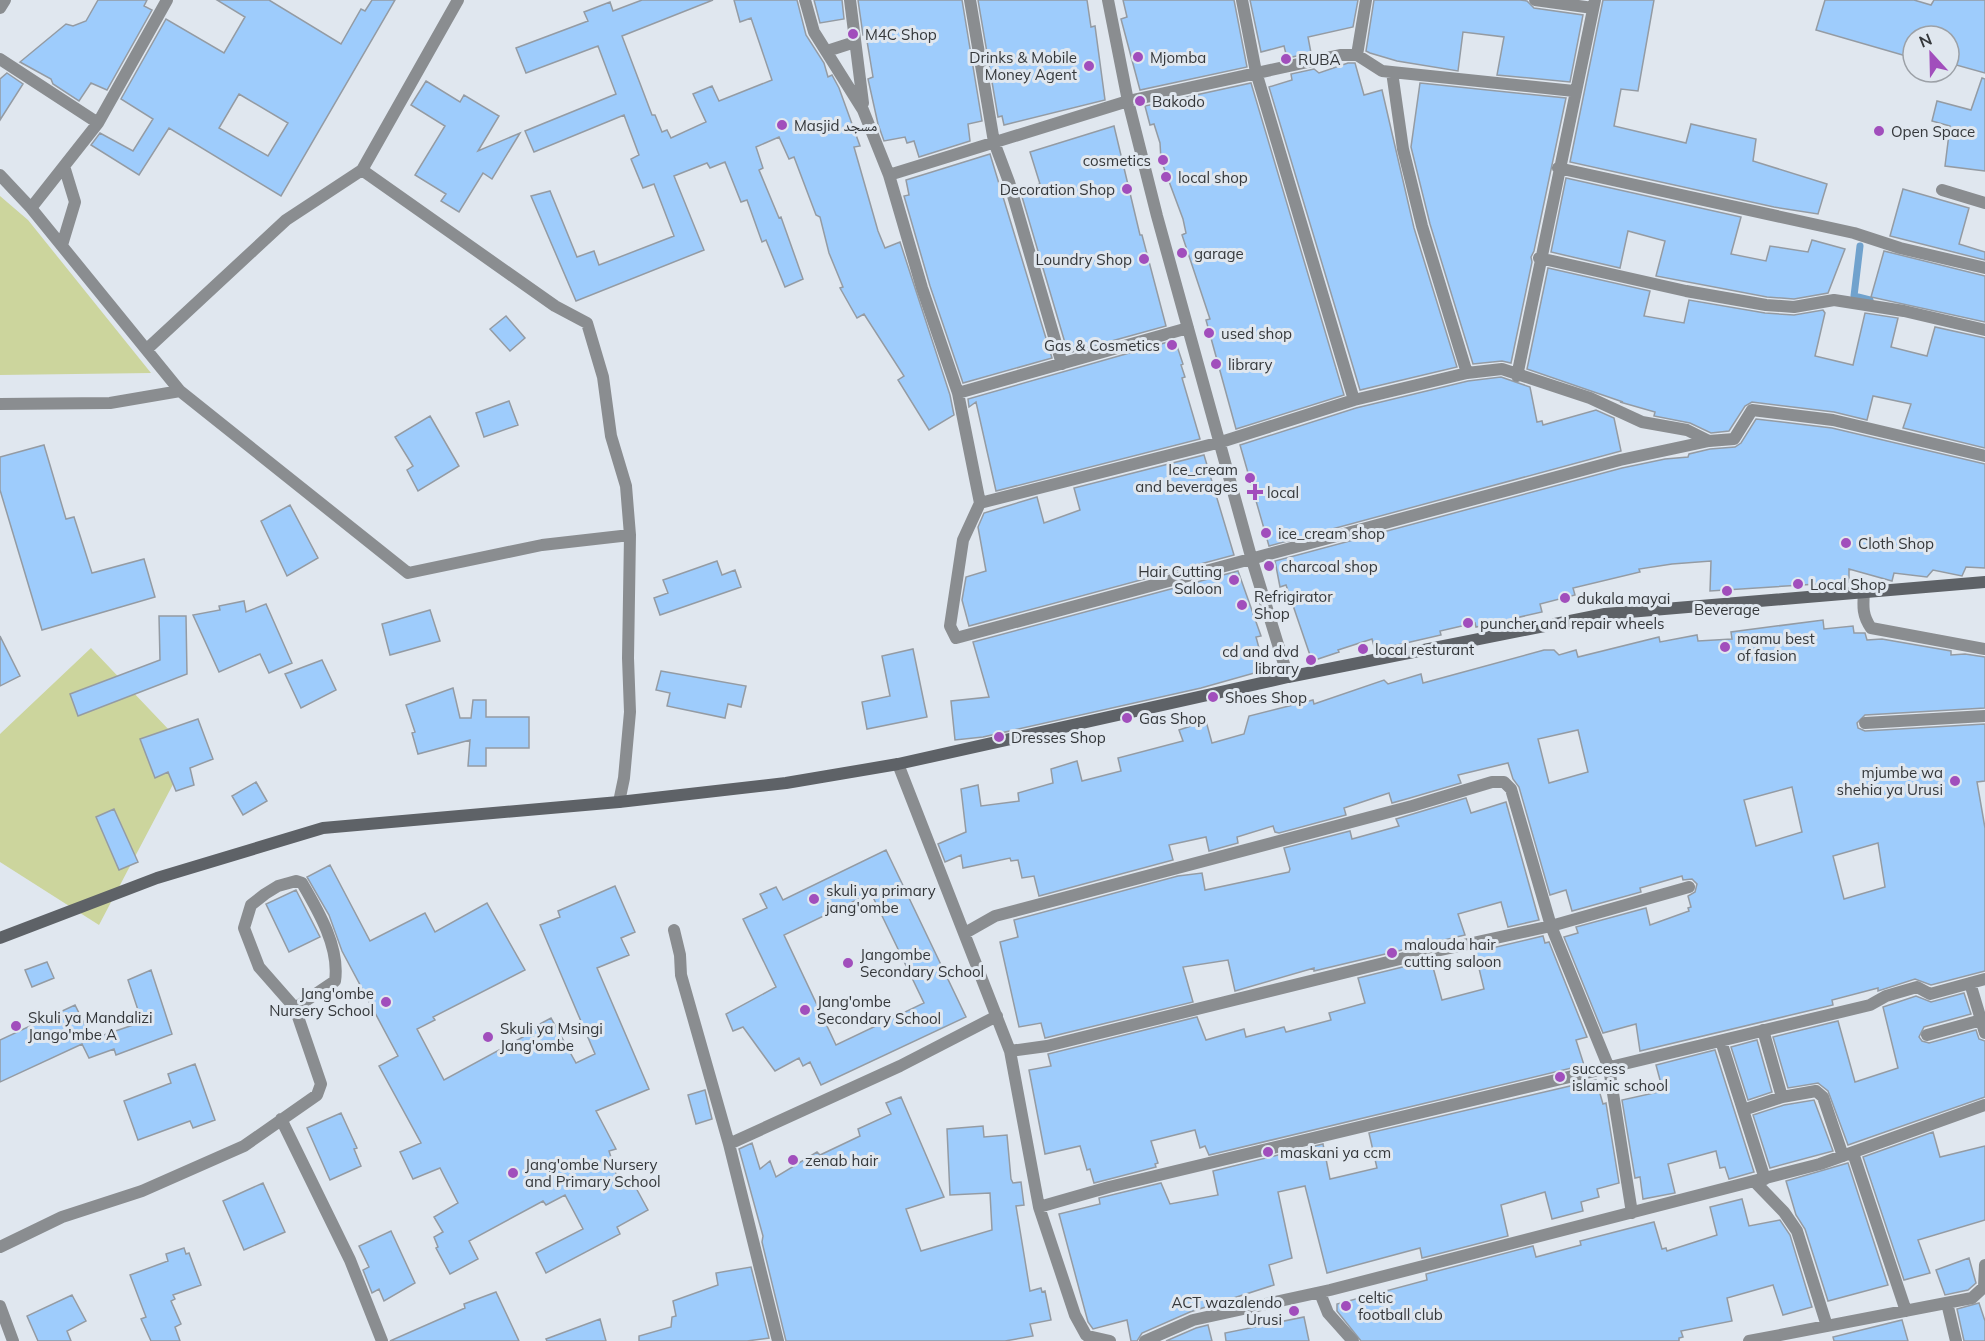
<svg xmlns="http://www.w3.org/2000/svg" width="1985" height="1341" font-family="Mulish,'Noto Naskh Arabic',sans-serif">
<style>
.green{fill:#ccd59d}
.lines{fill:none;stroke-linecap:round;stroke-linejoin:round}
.stream{stroke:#70a2cd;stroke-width:7}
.building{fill:#9eccfc;stroke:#949ba3;stroke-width:1.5;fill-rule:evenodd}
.street{stroke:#8a8d90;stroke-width:12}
.secondary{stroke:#5e6267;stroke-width:12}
.poi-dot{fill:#a14ebc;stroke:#e0e7ef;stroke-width:2}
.labels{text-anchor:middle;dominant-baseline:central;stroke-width:6;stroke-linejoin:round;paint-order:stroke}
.poi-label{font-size:15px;fill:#35383b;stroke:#e0e7ef;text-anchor:start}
</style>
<rect width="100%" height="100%" fill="#e0e7ef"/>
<path class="green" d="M0,196L28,220L151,373L0,375Z
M91,648L190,752L99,925L0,862V734Z"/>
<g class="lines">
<path class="stream" d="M1860,246L1854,296L1870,300"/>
</g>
<path class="building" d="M98,0H147L144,6L152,10L107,90L91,83L79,101L53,84L51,79L20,62L66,24L73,26L86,21Z
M217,0H269L341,44L361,9L365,11L372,0H395L281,196L169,128L139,175L91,145L100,133L133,151L153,119L121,99L166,19L224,53L245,17ZM239,94L288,123L268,156L219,128Z
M642,0H713L622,36L652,115H655L662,132L667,130L671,138L706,122L693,94L712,86L719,101L772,80L751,18L740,22L734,0H797L806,35L824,63L828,77L832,75L839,88L860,146L854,147L878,231L885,248L900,242L950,395L954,415L929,430L898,380L904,376L864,314L857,318L840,288L843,287L829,253L820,217L816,215L794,157L789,159L779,137L756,147L763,168L759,170L779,218L781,217L803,279L785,287L766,240L762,242L747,200L741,202L725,162L710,168L707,163L674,176L704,250L576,301L531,196L550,191L577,257L594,251L599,265L674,236L654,184L643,188L631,159L639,155L624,115L534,152L525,131L616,94L598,46L526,73L516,48L588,21L584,12L610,2L613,11Z
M814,0H842L844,19L820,23Z
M858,0H962L982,121L968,124L970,141L919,157L914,141L907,143L905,137L884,141L878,124L868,79L873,77L866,35H863Z
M978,0H1087L1091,27L1095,26L1105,100L1004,125L1002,116L998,117Z
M1123,0H1234L1247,67L1140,90L1121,19L1127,17Z
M1250,0H1358L1353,27L1308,37L1311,53L1287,58L1284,46L1261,52Z
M1374,0H1520L1527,1L1534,8L1583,15L1570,82L1497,75L1504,37L1463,32L1458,71L1397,61L1370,53L1366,51Z
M1603,0H1654L1638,91L1621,89L1614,126L1686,143L1691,124L1756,139L1753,161L1827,184L1818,214L1774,207L1570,162Z
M1825,0H1914L1931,5L1934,0H1985V73L1949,63V36H1913V58L1816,30Z
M1348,63H1355L1364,95L1382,90L1414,228L1457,367L1360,390L1269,87L1292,80L1291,74L1314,69L1319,73Z
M7,73L23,84L0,120V79Z
M1982,78L1985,79V171L1945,166L1950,126L1932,121L1937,101L1971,110Z
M426,81L460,102L464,95L499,116L478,151L520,133L492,179L483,173L459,212L441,201L446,194L415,175L445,126L411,105Z
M1251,83L1344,395L1236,429L1206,320L1210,319L1182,235L1186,233L1183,219L1161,160L1160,143L1154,124L1150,125L1145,106Z
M1420,83L1566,98L1534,251L1531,257L1532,262L1511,363L1502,361L1473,364L1430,224L1411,147Z
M1114,126L1140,235H1142L1166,326L1068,353L1020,190L1040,184L1030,152Z
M990,154L1052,358L963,383L930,286L904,196L909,195L906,180Z
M1566,178L1741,217L1731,254L1766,261L1770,246L1808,252L1812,240L1845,249L1828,293L1794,299L1767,297L1656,276L1665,241L1628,231L1620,268L1551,252Z
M1903,189L1969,208L1959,244L1985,252V260L1890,236Z
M1884,251L1985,276V322L1871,297Z
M1548,268L1650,291L1644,316L1684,323L1689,300L1765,313L1794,315L1823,310L1825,313L1815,356L1853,365L1865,313L1898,318L1891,347L1927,356L1935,327L1985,338V448L1903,428L1911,404L1873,396L1867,420L1834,412L1752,402L1745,406L1729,431L1711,433L1690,423L1654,416L1655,412L1620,402H1623L1527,369Z
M506,316L525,338L510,351L490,329Z
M1175,340L1183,364L1181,365L1185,377L1182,378L1200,439L996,491L976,402L969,407L968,399Z
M1501,377L1530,387L1537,422L1542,421L1543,425L1596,410L1614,418L1621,451L1269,546L1240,445L1356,408L1468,381Z
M509,401L518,425L484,437L476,413Z
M430,416L459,466L418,491L407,470L413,466L395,437Z
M1756,419L1832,428L1985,464V568L1966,567L1962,576L1933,570L1927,577L1894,573L1892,581L1849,569V582L1710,591L1711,561L1672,564L1639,569L1640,572L1573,588L1575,595L1540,604L1542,612L1476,627L1475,623L1440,631L1441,635L1375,650L1372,639L1338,650L1339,652L1312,661L1286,585L1280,587L1275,561L1622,468L1665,459L1688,457L1689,454L1710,449L1735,447L1741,443Z
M44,445L66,519L74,517L92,573L144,559L155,597L42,630L0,490V457Z
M1204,455L1234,555L969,626L962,600L966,577L986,571L978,527L984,513L1037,497L1044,523L1080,510L1074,488Z
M290,505L318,558L287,576L261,521Z
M717,561L722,575L735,570L741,587L660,615L654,598L668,593L663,580Z
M1238,571L1261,636L1256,637L1265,670L1201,688L983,737L955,740L951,701L989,697L973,642Z
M244,601L246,612L266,604L292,663L269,673L260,654L219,672L193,615L220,610L219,606Z
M430,610L440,641L390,655L382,624Z
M159,616H186L187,674L78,716L70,694L160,660Z
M1823,620L1824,629L1853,626L1854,633H1865L1867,640L1882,639L1951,651V655L1965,654L1985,657V708L1865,715L1857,723L1858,728L1865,731L1985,724V781L1977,782L1985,828V971L1931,985L1915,979L1878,991V988L1832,1000L1833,1005L1640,1051L1636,1024L1603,1033L1564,937L1578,933L1576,927L1646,908L1650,925L1689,911L1688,908L1691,907L1688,896L1695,892L1697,884L1692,879L1683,880L1682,876L1640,888L1641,892L1572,911L1566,890L1550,895L1519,787L1513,779L1508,763L1458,775L1461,783L1410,798L1392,803L1389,793L1344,808L1346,815L1279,833L1275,832L1273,826L1237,837L1238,843L1209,851L1206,837L1169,845L1173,860L1039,896L1034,876L1022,878L1018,860L1011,861L1010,858L963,868L961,855L945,862L938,844L966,832L961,789L978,785L981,806L1019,801L1018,793L1053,783L1051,769L1077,761L1082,781L1121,771L1118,758L1183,741L1179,730L1206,721L1212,743L1244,734L1249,716L1313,700L1314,704L1384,680L1388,684L1421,674L1423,683L1544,650H1554L1559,655L1576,650L1578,657L1659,637L1660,642L1697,635L1698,641L1732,639L1731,632ZM1578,730L1588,772L1549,783L1538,739ZM1792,787L1802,832L1756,846L1744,800ZM1878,843L1885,887L1844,899L1833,856Z
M0,636L20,676L0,686Z
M913,649L927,717L867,729L862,702L890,696L882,656Z
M322,660L336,690L301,708L285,674Z
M661,671L746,686L741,707L728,704L725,718L667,706L670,693L656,690Z
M453,688L460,718H471L473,700H486V717H529V748H486V766H468L470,740L418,754L412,733L415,732L406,705Z
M198,719L213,759L190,768L194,785L176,791L168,772L155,778L140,739Z
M256,782L267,801L243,815L232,796Z
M1466,798L1471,813L1506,802L1539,920L1508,927L1501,902L1458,914L1465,935L1314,971V968L1235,991L1228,960L1183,967L1193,1002L1045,1038L1041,1023L1019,1027L1000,942L1018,937L1014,920L1178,876L1202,873L1205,890L1289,872L1290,869L1284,848L1350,831L1352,839L1399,826L1396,819Z
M114,809L138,862L119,870L96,817Z
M886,850L966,1017L821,1085L810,1062L803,1066L799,1058L775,1071L743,1027L733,1031L726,1014L776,987L743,919L767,908L760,894L776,887L783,900ZM871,893L924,1003L836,1045L784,935Z
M330,865L370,941L425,913L435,932L487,903L525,970L433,1017L435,1020L417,1029L444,1080L523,1037L521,1034L551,1018L576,1063L595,1054L540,925L560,917L558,911L615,886L635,932L621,938L629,955L597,968L649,1089L596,1111L616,1149L609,1151L618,1180L630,1177L648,1210L617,1227L620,1234L546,1273L536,1253L583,1229L565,1195L546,1205L543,1201L469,1241L478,1259L450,1274L436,1248L438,1247L434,1237L443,1232L434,1217L458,1203L440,1168L413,1179L400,1152L421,1143L379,1066L398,1056L342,951L329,915L307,877Z
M296,890L320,937L289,952L266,904Z
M1543,936L1545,943L1549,942L1587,1037L1576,1040L1584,1065L1209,1155L1205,1146L1200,1148L1195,1130L1151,1141L1158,1163L1155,1164L1156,1167L1094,1183L1090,1169L1087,1170L1080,1146L1045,1154L1029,1070L1051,1066L1048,1054L1197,1017L1206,1040L1244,1029L1246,1037L1284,1027L1286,1032L1331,1020L1329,1013L1365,1003L1358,978L1431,960L1442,1000L1484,989L1475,952Z
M47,962L54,978L32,987L25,970Z
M151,970L172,1034L116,1055L114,1049L89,1058L82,1044L0,1082V1040L75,1005L92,1039L89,1040L142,1022L128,980Z
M1964,993L1971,1014L1924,1027L1919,1037L1922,1041L1929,1043L1976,1030L1979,1039L1985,1041V1097L1848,1145L1828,1091L1818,1083L1788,1088L1773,1037L1838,1021L1855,1082L1898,1068L1883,1007L1916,996L1931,1002Z
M1757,1040L1772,1092L1748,1100L1731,1047Z
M1715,1050L1754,1172L1729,1179L1725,1167L1720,1168L1716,1151L1668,1164L1675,1193L1643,1199L1640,1177L1635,1178L1622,1100L1663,1091L1656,1065Z
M195,1064L215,1120L193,1128L190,1121L138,1140L124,1101L171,1083L168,1074Z
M1596,1080L1603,1104L1606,1103L1619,1183L1597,1189L1599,1197L1581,1202L1583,1211L1552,1219L1545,1192L1501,1205L1508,1236L1422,1258L1420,1248L1327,1273L1305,1186L1278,1192L1292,1258L1269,1265L1274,1285L1190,1312L1142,1333L1137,1341H1131L1127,1320L1093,1329L1088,1322L1059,1214L1100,1204L1099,1198L1161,1183L1170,1204L1218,1195L1213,1171L1323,1144L1330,1179L1377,1168L1369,1133Z
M705,1090L712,1119L696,1124L688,1095Z
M901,1097L944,1197L906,1209L921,1251L992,1230L990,1193L950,1195L947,1129L983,1126L984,1137L1007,1135L1011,1179L1013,1183L1021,1182L1024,1205L1016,1206L1030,1291L1041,1288L1042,1292L1045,1291L1051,1320L1030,1324L1033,1336L1005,1341H786L762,1242L763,1236L739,1149L752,1143L760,1169L770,1161L776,1177L817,1152L820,1155L860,1136L858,1129L891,1114L886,1103Z
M1814,1100L1833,1151L1770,1168L1753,1115L1784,1105Z
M341,1113L357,1148L354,1149L361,1166L330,1180L307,1128Z
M1933,1132L1940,1157L1985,1146V1220L1918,1240L1930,1273L1904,1280L1863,1157Z
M1848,1163L1888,1285L1828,1301L1805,1229L1796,1215L1786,1181Z
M263,1183L285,1232L244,1250L223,1201Z
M1742,1199L1749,1226L1780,1220L1790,1235L1812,1307L1783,1315L1773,1285L1727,1298L1732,1321L1681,1331L1683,1337L1679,1338V1341H1361L1337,1311V1304L1427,1280L1426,1274L1533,1246L1536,1257L1581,1245L1580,1241L1654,1222L1662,1249L1666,1248L1667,1251L1717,1235L1710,1207Z
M391,1231L415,1283L384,1301L379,1289L372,1293L363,1270L369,1267L359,1246Z
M184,1248L186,1254L189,1253L201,1285L173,1295L175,1299L171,1301L181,1324L175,1327L180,1341H151L141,1319L146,1317L130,1275L168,1261L166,1254Z
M1969,1258L1976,1283L1968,1290L1945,1295L1936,1270Z
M751,1267L769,1338L747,1341H639V1336L671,1327L672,1317L676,1316L673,1301L718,1285L716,1273Z
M496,1292L519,1341H390L465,1308L464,1304Z
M72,1295L86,1321L67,1331L71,1341H38L27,1316Z
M1979,1303L1985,1321V1341H1964L1957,1309Z
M1304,1317L1309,1341H1226L1225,1333Z
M600,1319L606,1341H547L546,1339Z
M1902,1320L1908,1341H1834L1833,1337Z
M1208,1325L1212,1341H1166L1196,1328Z"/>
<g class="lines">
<path class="street" d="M805,0L814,32L863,110L889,175L922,288L958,393L980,503L963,540L950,626L956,638L1620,460L1709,441L1734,439L1752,410L1833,420L1985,456
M850,0L863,103
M970,0L994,142L1009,182L1062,364
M1108,0L1128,101L1157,216L1252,560L1288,677
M1535,0L1593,8
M0,8L5,0
M827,51L855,42
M1357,55L1366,0
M0,59L98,123L167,0
M1558,168L1854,233L1900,248L1985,268
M362,170L555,306L587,323L603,377L611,436L626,486L630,535L628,658L630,712L624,778L619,802
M0,175L31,208L180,391L110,403L0,404
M889,175L1128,101L1340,55H1357L1382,71L1574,91
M1942,190L1985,203
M31,208L98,123
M62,245L75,202L64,166
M1539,258L1686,291L1766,305L1794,307L1834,300L1904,311L1985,330
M147,349L286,220L362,170L458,0
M1467,373L1502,369L1590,398L1642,422L1687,430L1709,441
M1517,376L1595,0
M180,391L408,573L542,545L630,535
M958,393L1188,328
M1354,400L1467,373L1422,226L1403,149L1392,72
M980,503L1221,442L1354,400L1256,72L1242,0
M1864,591C1863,606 1862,615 1871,628L1985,649
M1865,723L1985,716
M898,764L1010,1051L1039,1207L1075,1315L1086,1335L1094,1341
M674,930L680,955L681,975L729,1144L778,1341
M965,933L995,916L1412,806L1492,782H1504L1511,789L1551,926L1609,1068L1632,1213
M1970,983L1985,1033
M1763,1030L1782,1097
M1927,1035L1985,1019
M1721,1041L1765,1179
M1010,1051L1047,1046L1404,958L1551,926L1689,887
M1743,1110L1782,1097L1816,1091L1823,1097L1843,1156
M281,1119L350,1260L382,1341
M729,1144L900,1066L997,1016
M1853,1153L1906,1311
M1754,1181L1784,1212L1797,1231L1827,1326
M1039,1207L1109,1187L1870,1005L1886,996L1917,987L1930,994L1985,979
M0,1247L62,1217L142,1191L244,1146L317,1095L321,1084L295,1008L259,967L244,928L251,905L265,894L278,886L296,881L302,883C319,912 340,948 335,981L295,1008
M1320,1293L1328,1313L1353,1341
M1947,1303L1956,1341
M0,1306L13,1341
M1088,1336L1110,1341
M1145,1341L1193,1320L1330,1290L1820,1164L1985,1105
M1749,1341L1972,1298L1984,1287L1985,1265"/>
<path class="secondary" d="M0,938L157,878L323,828L619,802L786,783L898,764L1288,677L1605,614L1985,582"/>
</g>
<g class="poi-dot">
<circle cx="853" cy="34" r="6"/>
<circle cx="1138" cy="57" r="6"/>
<circle cx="1286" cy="59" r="6"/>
<circle cx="1089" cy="66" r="6"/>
<circle cx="1140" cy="101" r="6"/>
<circle cx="782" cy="125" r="6"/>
<circle cx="1879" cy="131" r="6"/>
<circle cx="1163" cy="160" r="6"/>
<circle cx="1166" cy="177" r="6"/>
<circle cx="1127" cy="189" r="6"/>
<circle cx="1182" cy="253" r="6"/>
<circle cx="1144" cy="259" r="6"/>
<circle cx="1209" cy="333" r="6"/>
<circle cx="1172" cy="345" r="6"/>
<circle cx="1216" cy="364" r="6"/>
<circle cx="1250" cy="478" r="6"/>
<path d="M1252 483h6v6h6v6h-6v6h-6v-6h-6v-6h6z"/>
<circle cx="1266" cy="533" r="6"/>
<circle cx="1846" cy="543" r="6"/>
<circle cx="1269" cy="566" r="6"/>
<circle cx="1234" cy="580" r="6"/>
<circle cx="1798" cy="584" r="6"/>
<circle cx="1727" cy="591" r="6"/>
<circle cx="1565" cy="598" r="6"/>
<circle cx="1242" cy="605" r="6"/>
<circle cx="1468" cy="623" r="6"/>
<circle cx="1725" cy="647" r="6"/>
<circle cx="1363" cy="649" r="6"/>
<circle cx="1311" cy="660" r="6"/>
<circle cx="1213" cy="697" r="6"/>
<circle cx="1127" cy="718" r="6"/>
<circle cx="999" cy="737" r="6"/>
<circle cx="1955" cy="781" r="6"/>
<circle cx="814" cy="899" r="6"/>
<circle cx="1392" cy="953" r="6"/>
<circle cx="848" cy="963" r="6"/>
<circle cx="386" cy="1002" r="6"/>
<circle cx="805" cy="1010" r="6"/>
<circle cx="16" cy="1026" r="6"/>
<circle cx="488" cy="1037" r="6"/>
<circle cx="1560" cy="1077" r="6"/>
<circle cx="1268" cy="1152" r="6"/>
<circle cx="793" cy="1160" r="6"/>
<circle cx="513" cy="1173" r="6"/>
<circle cx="1346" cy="1306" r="6"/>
<circle cx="1294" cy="1311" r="6"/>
</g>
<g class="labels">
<g class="poi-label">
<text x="865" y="34">M4C Shop</text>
<text x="1077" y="57" text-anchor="end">Drinks &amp; Mobile<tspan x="1077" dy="17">Money Agent</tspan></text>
<text x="1150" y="57">Mjomba</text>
<text x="1298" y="59">RUBA</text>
<text x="1152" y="101">Bakodo</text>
<text x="794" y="125">Masjid مسجد</text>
<text x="1891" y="131">Open Space</text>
<text x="1151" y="160" text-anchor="end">cosmetics</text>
<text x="1178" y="177">local shop</text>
<text x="1115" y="189" text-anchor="end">Decoration Shop</text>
<text x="1194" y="253">garage</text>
<text x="1132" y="259" text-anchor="end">Loundry Shop</text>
<text x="1221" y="333">used shop</text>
<text x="1160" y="345" text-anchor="end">Gas &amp; Cosmetics</text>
<text x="1228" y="364">library</text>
<text x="1238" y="469" text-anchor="end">Ice_cream<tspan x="1238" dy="17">and beverages</tspan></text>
<text x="1267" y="492">local</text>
<text x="1278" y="533">ice_cream shop</text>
<text x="1858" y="543">Cloth Shop</text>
<text x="1281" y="566">charcoal shop</text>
<text x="1222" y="571" text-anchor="end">Hair Cutting<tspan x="1222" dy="17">Saloon</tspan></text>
<text x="1810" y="584">Local Shop</text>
<text x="1254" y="596">Refrigirator<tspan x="1254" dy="17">Shop</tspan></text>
<text x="1577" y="598">dukala mayai</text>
<text x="1727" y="609" text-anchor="middle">Beverage</text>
<text x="1480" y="623">puncher and repair wheels</text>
<text x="1737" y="638">mamu best<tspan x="1737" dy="17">of fasion</tspan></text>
<text x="1375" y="649">local resturant</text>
<text x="1299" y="651" text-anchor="end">cd and dvd<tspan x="1299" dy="17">library</tspan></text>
<text x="1225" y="697">Shoes Shop</text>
<text x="1139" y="718">Gas Shop</text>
<text x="1011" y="737">Dresses Shop</text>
<text x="1943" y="772" text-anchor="end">mjumbe wa<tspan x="1943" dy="17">shehia ya Urusi</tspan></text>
<text x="826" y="890">skuli ya primary<tspan x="826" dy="17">jang'ombe</tspan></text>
<text x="1404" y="944">malouda hair<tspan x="1404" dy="17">cutting saloon</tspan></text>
<text x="860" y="954">Jangombe<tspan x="860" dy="17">Secondary School</tspan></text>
<text x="374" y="993" text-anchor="end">Jang'ombe<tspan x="374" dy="17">Nursery School</tspan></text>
<text x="817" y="1001">Jang'ombe<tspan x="817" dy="17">Secondary School</tspan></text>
<text x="28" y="1017">Skuli ya Mandalizi<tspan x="28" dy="17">Jango'mbe A</tspan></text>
<text x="500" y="1028">Skuli ya Msingi<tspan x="500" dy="17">Jang'ombe</tspan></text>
<text x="1572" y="1068">success<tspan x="1572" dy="17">islamic school</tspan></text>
<text x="1280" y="1152">maskani ya ccm</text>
<text x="805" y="1160">zenab hair</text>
<text x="525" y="1164">Jang'ombe Nursery<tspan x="525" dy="17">and Primary School</tspan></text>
<text x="1358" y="1297">celtic<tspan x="1358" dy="17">football club</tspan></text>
<text x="1282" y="1302" text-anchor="end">ACT wazalendo<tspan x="1282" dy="17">Urusi</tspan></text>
</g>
</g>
<g transform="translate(1931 54) rotate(338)"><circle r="28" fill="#e0e7ef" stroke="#9ca1a7" stroke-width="1.5"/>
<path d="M0-4.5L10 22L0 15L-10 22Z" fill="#a14ebc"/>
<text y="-9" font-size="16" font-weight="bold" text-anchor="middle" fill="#35383b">N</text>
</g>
</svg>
